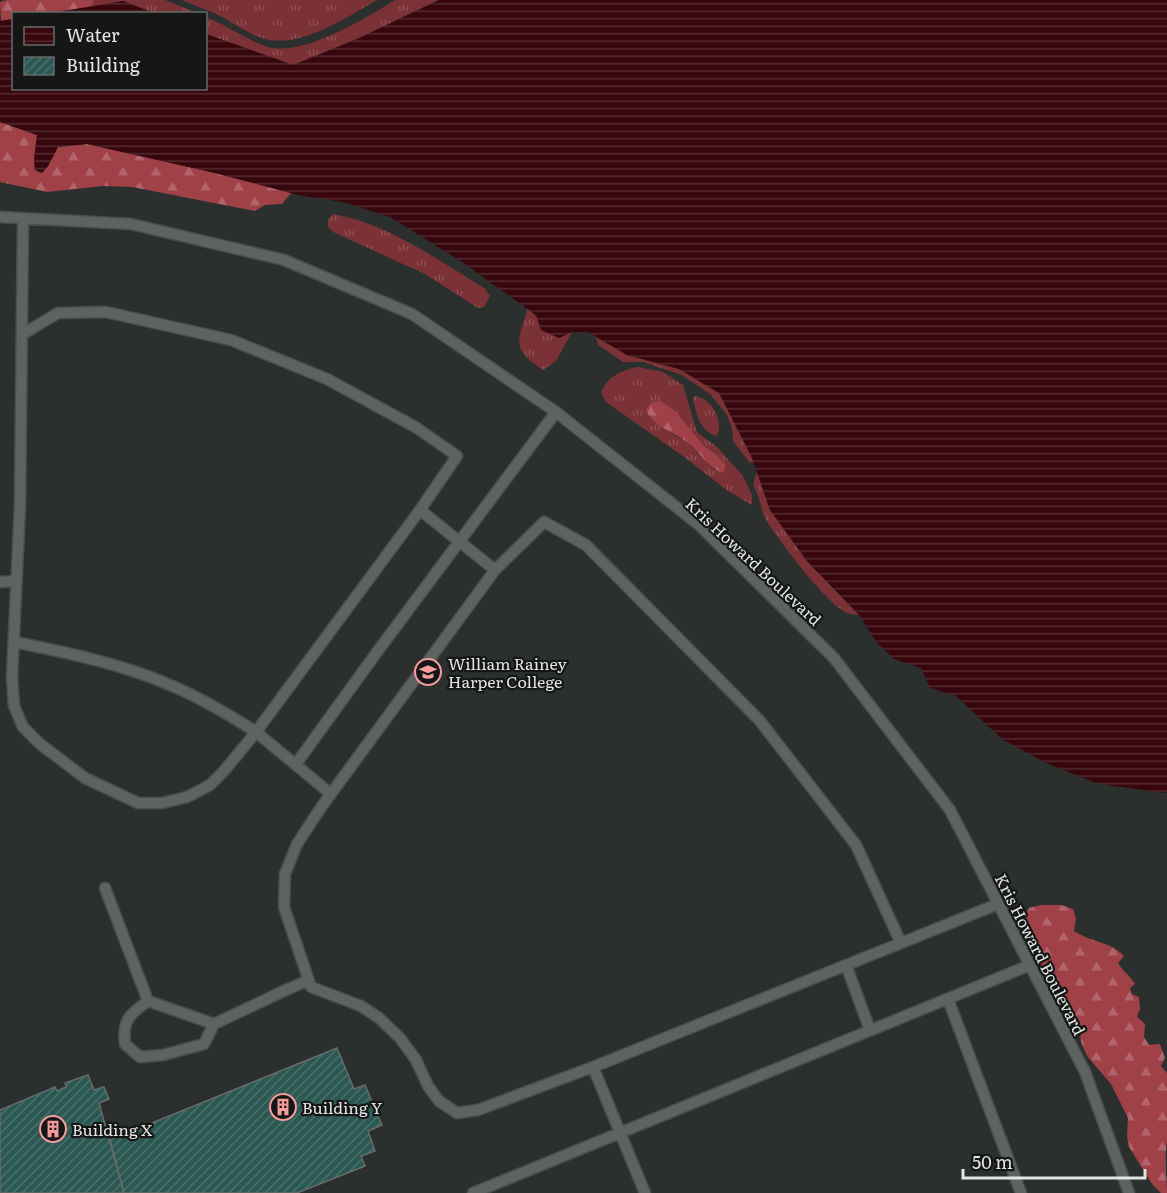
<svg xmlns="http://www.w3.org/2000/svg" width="1167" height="1193" font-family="Literata,serif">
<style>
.grass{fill:url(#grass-tufts);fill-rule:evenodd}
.forest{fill:url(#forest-firs)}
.water{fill:url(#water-rules)}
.building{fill:url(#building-hatch);stroke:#676b6a;stroke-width:1.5}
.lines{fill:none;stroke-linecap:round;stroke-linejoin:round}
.service-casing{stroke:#4a4d4c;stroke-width:13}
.service{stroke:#5e6362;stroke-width:10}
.labels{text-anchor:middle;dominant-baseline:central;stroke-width:4.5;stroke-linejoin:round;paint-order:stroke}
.street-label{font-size:16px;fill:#e2e5e4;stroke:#151716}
.poi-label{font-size:16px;fill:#e2e5e4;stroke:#151716;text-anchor:start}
</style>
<defs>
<pattern id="grass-tufts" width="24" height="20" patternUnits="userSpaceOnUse" patternTransform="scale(1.5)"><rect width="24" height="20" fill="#7b3237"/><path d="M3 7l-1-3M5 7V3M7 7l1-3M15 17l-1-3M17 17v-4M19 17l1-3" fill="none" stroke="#8d5054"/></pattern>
<pattern id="forest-firs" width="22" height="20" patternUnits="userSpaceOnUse" patternTransform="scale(1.5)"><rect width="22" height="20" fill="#a04148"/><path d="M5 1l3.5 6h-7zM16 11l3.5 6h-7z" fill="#b1656b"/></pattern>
<pattern id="water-rules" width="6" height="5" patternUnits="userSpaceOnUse" patternTransform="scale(1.5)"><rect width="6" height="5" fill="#38070d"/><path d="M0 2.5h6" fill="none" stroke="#542b30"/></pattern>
<pattern id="building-hatch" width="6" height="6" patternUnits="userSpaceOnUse" patternTransform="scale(1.5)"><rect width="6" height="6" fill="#2b5852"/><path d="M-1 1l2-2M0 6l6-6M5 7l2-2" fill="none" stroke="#49706b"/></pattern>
</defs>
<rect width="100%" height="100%" fill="#2b2f2e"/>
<path class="grass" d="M94,0H165L197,13H154L123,1L92,7Z
M182,0H377C349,16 304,46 270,40C251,37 233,22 216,14C205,9 193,5 182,0Z
M395,0H439L357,39L293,65L206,34V17C227,25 246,40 268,47C303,57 366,18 395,0Z
M333,214C389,224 436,259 484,288L490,296L484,307L478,308L425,274L333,232L328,227V220Z
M527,308L559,338L572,332L556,361L543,370C525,357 514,350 522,327C524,319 527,316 527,308Z
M596,337L627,355L679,369L719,393L754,461L750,463L733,441L732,428L727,415L710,394L682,375L643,362H623L598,345Z
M637,367L663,372L683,385L697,432L717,447L743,476L752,495V505L728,491L687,459L606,402L601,393C608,376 620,371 637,367ZM648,416L689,429L704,446L717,455L715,470L686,441L674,435Z
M695,396C712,399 724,420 717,436C700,432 696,413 693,398Z
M757,471L770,510L807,561L859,615C854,615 849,614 845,612C823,599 783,546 768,523C760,511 761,497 753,485Z"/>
<path class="forest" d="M7,0H94L92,7L46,13L14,14L13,19L1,21L0,2Z
M0,122L37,135L34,159L35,170L42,173L48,166L58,147L87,144L215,173L291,193L282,204L265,205L255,211L132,187L103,186L47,192L0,182Z
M660,401L675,411L704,446L717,455L726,466L723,473C707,467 700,452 687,442C674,432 651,426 646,409L652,402Z
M1041,905H1061L1073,909L1076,918L1074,931C1090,942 1110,941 1124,956L1118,963C1123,972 1130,975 1135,984L1130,988L1132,994L1139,997L1140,1009L1137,1017L1145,1024L1144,1037L1149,1045L1160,1044L1165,1058L1161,1066L1167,1073V1143C1164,1155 1167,1179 1167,1193H1161L1152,1184L1129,1147L1127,1136L1128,1118L1111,1084L1087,1056L1081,1042L1079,1022L1048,981L1024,937L1022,918L1029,908Z"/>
<path class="water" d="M439,0H1167V793L1098,784L1046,763L1002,739L956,696L930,688L921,668L894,659L877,643L859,615L807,561L770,510L752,458L719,393L679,369L627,355L588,332H572L559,338L541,330L536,315L462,262L390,217L343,202L302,196L215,173L87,144L58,147L48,166L42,173L35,170L34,159L37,135L0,122V21L13,19L14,88H206V34L293,65L357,39Z
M123,1L154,13H51Z"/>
<path class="building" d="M337,1048L354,1089L365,1085L382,1125L368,1131L375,1151L361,1156L365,1166L297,1193H124L110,1140Z
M88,1075L94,1090L104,1087L109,1099L99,1103L124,1193H0V1110L55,1087L57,1091L66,1087L65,1083Z"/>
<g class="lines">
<defs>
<path id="service" d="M0,217L131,224L284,260L412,314L556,412L699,525L834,658L950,810L1085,1072L1129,1193
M23,334L58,313L106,312L231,340L327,379L417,428L457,456L420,510
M495,570L544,522L586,545L760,721L856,845L901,943
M0,582L16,581
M14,642C65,652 122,664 170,685C201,698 228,714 256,732L224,771L210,785L187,797L162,803H138L85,778L40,744L23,727L14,706L12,677L20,506L23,219
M296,764L377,652L556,412
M331,794L256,732L420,510L495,570L322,806L297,844L285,874L284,907L311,987L361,1006L379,1018L400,1038L416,1060L428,1086L439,1101L457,1113L478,1110L593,1067
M105,888L148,1001L214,1024L288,989L307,981
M846,965L870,1030
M948,999L1021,1193
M148,1001C130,1014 122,1020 125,1044L140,1057L163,1055L204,1044L214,1024
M473,1193L1030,965
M645,1193L593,1067L998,904"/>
</defs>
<use href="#service" class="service-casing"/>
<use href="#service" class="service"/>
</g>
<defs>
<symbol id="university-ring" viewBox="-11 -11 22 22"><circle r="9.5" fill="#151716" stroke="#f59b9c" stroke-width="1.5"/><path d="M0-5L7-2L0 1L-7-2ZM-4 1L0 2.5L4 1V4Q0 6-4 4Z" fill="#f59b9c"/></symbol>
<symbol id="building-ring" viewBox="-11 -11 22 22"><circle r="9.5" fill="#151716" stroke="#f59b9c" stroke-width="1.5"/><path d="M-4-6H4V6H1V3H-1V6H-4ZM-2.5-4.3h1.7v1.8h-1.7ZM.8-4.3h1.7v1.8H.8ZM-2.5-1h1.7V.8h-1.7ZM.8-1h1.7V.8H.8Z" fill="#f59b9c"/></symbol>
</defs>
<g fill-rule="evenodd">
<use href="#university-ring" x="413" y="657" width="30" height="30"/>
<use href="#building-ring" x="268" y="1092" width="30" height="30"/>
<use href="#building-ring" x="38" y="1114" width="30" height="30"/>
</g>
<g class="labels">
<g class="street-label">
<text transform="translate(754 561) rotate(43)">Kris Howard Boulevard</text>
<text transform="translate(1041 954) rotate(63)">Kris Howard Boulevard</text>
</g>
<g class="poi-label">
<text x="448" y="663">William Rainey<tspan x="448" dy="18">Harper College</tspan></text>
<text x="302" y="1107">Building Y</text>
<text x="72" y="1129">Building X</text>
</g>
</g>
<rect x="12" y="12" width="195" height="78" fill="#151716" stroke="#676968" stroke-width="1.5"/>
<rect x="24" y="27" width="30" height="18" fill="url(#water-rules)" stroke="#676968" stroke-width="1.5"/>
<text x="66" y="42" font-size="18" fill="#e2e5e4">Water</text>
<rect x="24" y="57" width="30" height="18" fill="url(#building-hatch)" stroke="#676968" stroke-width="1.5"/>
<text x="66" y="72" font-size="18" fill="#e2e5e4">Building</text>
<path d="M963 1169v9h182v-9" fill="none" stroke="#e2e5e4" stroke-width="3"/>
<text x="972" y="1169" font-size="18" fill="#e2e5e4" stroke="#151716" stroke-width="4.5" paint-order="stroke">50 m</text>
</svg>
